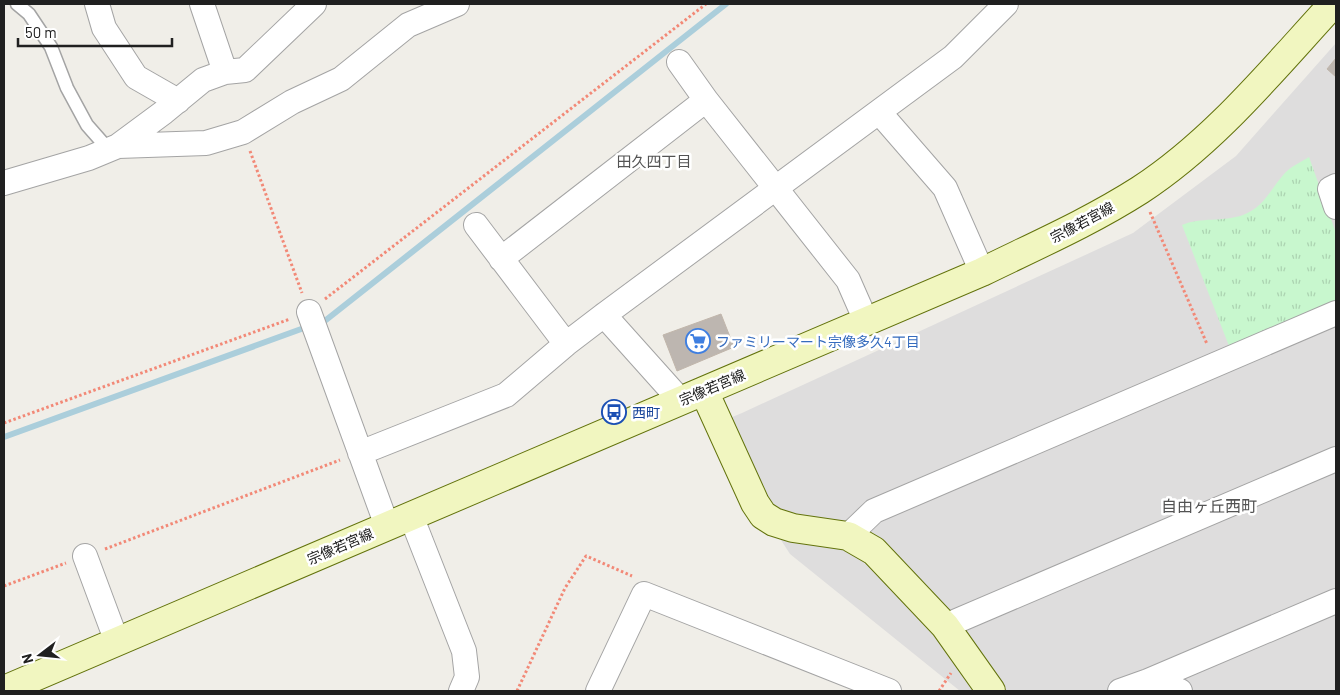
<svg xmlns="http://www.w3.org/2000/svg" width="1340" height="695" font-family="Barlow,'Noto Sans JP',sans-serif">
<style>
.residential{fill:#dedddd}
.park{fill:url(#park-tufts)}
.lines{fill:none;stroke-linecap:round;stroke-linejoin:round}
.stream{stroke:#abcedb;stroke-width:6}
.building{fill:#bdb6b0;stroke:#c1b6ab}
.lane-casing{stroke:#a4a4a4;stroke-width:15}
.street-casing{stroke:#a4a4a4;stroke-width:26}
.secondary-casing{stroke:#63730c;stroke-width:30}
.path{stroke:#f28977;stroke-width:3;stroke-dasharray:2.5 2.5;stroke-linecap:butt}
.lane{stroke:#fff;stroke-width:12}
.street{stroke:#fff;stroke-width:24}
.secondary{stroke:#f1f6c0;stroke-width:28}
.labels{text-anchor:middle;dominant-baseline:central;stroke-width:5;stroke-linejoin:round;paint-order:stroke}
.street-label{font-size:14px;fill:#202020;stroke:#fff}
.shop-label{font-size:14px;fill:#366cbe;stroke:#fff;text-anchor:start}
.transit-label{font-size:14px;fill:#164399;stroke:#fff;text-anchor:start}
.neighbourhood-label{font-size:15px;fill:#535353;stroke:#fff}
.quarter-label{font-size:16px;fill:#535353;stroke:#fff}
</style>
<defs>
<pattern id="park-tufts" width="24" height="20" patternUnits="userSpaceOnUse" patternTransform="scale(1.25)"><rect width="24" height="20" fill="#c8f7ce"/><path d="M3 7l-1-3M5 7V3M7 7l1-3M15 17l-1-3M17 17v-4M19 17l1-3" fill="none" stroke="#acd3b1"/></pattern>
</defs>
<rect width="100%" height="100%" fill="#f0eee8"/>
<path class="residential" d="M1336,43V691H960L790,554L708,427L742,413L1133,233L1236,156Z"/>
<path class="park" d="M1309,157L1336,233V304L1229,346L1182,225C1200,217 1224,222 1243,215C1264,207 1270,190 1284,174C1290,167 1301,162 1309,157Z"/>
<g class="lines">
<path class="stream" d="M4,437L326,320L726,4"/>
</g>
<path class="building" d="M1336,58V77L1327,69Z
M721,314L734,347L677,371L663,335Z"/>
<g class="lines">
<defs>
<path id="lane" d="M17,4L29,14L51,47L67,88L87,125L109,150"/>
<path id="street" d="M97,4L104,28L136,77L178,101
M679,62L706,100
M225,72L245,70L314,4
M879,112L945,188L982,272
M118,146L206,143L243,132L292,102L341,79L408,25L457,4
M4,183L89,158L118,146L164,112L203,80L225,72L202,4
M1336,186L1330,189L1336,207
M476,225L566,344
M501,259L706,100L848,280L866,321
M309,312L387,526
M604,315L681,401
M360,453L506,395L566,344L604,315L953,57L1006,4
M411,516L464,651L467,677L461,691
M848,536L874,511L1336,313
M85,556L117,642
M945,626L1336,459
M1148,681L1180,691
M598,691L644,594L889,691
M1120,691L1148,681L1336,601"/>
<path id="secondary" d="M704,391L755,503L763,515L774,522L793,528L848,536L874,551L945,626L991,691
M4,690L982,272C1035,246 1090,222 1140,190C1215,141 1273,69 1333,4"/>
</defs>
<use href="#lane" class="lane-casing"/>
<use href="#street" class="street-casing"/>
<use href="#secondary" class="secondary-casing"/>
<path class="path" d="M250,151L302,293
M1150,212L1207,344
M325,299L706,4
M4,423L290,319
M105,549L340,460
M4,586L66,563
M517,691L565,588L586,556L632,576
M939,691L951,673"/>
<use href="#lane" class="lane"/>
<use href="#street" class="street"/>
<use href="#secondary" class="secondary"/>
</g>
<defs>
<symbol id="supermarket-ring" viewBox="-11 -11 22 22"><circle r="9.5" fill="#fff" stroke="#3f7fe0" stroke-width="1.5"/><path d="M-6-5.5h2.5l.6 2H6L4.5 2H-2.5L-4.4-4H-6ZM-1.5 3.2a1.3 1.3 0 1 0 .1 0ZM3 3.2a1.3 1.3 0 1 0 .1 0Z" fill="#3f7fe0"/></symbol>
<symbol id="bus-ring" viewBox="-11 -11 22 22"><circle r="9.5" fill="#fff" stroke="#1a4fb4" stroke-width="1.5"/><path d="M-5-6H5V4H4V6H2V4H-2V6H-4V4H-5ZM-3.5-4V0h7V-4ZM-3.5 1.2v1.5H-2V1.2ZM2 1.2v1.5H3.5V1.2Z" fill="#1a4fb4"/></symbol>
</defs>
<g fill-rule="evenodd">
<use href="#supermarket-ring" x="684" y="327" width="28" height="28"/>
<use href="#bus-ring" x="600" y="398" width="28" height="28"/>
</g>
<g class="labels">
<g class="street-label">
<text transform="translate(1082 222) rotate(-28)">宗像若宮線</text>
<text transform="translate(712 387) rotate(-23)">宗像若宮線</text>
<text transform="translate(340 546) rotate(-23)">宗像若宮線</text>
</g>
<g class="shop-label">
<text x="716" y="341">ファミリーマート宗像多久4丁目</text>
</g>
<g class="transit-label">
<text x="632" y="412">西町</text>
</g>
<g class="neighbourhood-label">
<text x="654" y="161">田久四丁目</text>
</g>
<g class="quarter-label">
<text x="1209" y="505">自由ヶ丘西町</text>
</g>
</g>
<rect width="1340" height="695" fill="none" stroke="#202020" stroke-width="10"/>
<g transform="translate(40 655) rotate(254)" stroke="#ffffff" stroke-width="4" paint-order="stroke">
<path d="M0-4L9 19L0 12L-9 19Z" fill="#202020"/>
<text y="-8" font-size="14" font-weight="bold" text-anchor="middle" fill="#202020">N</text>
</g>
<path d="M18 38v8h154v-8" fill="none" stroke="#202020" stroke-width="2.5"/>
<text x="25" y="38" font-size="15" fill="#202020" stroke="#ffffff" stroke-width="4" paint-order="stroke">50 m</text>
</svg>
